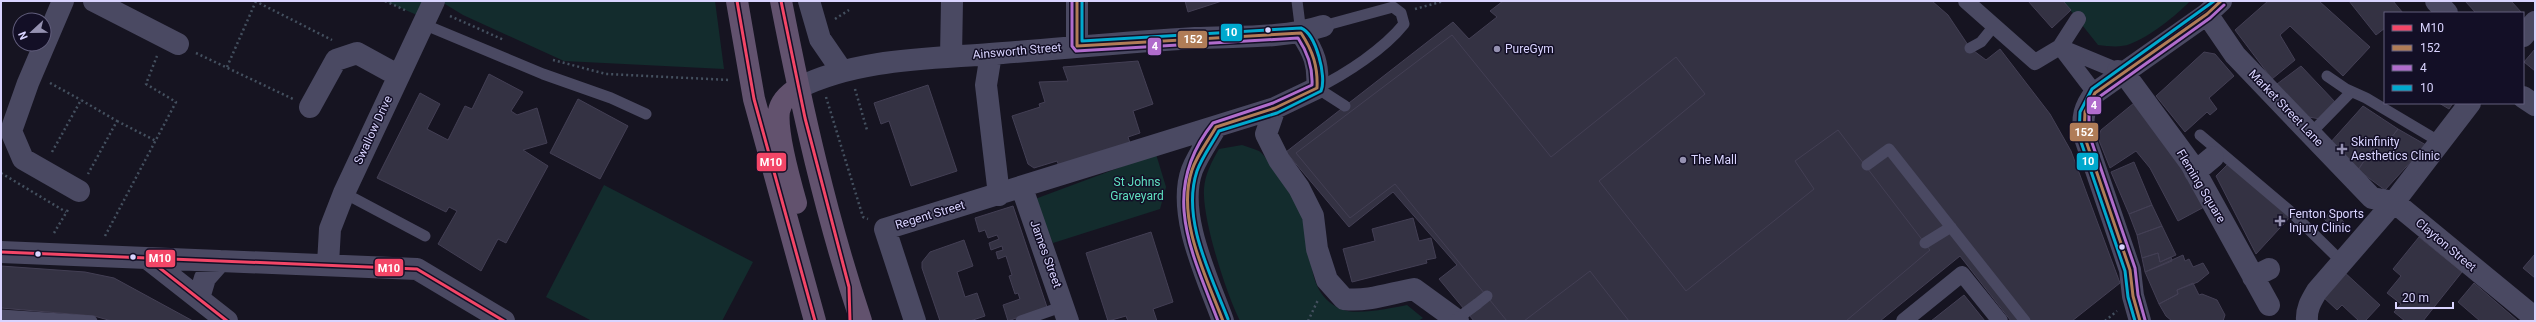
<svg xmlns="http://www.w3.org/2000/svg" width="2536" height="322" font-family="Roboto,sans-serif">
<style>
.green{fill:#132c2d}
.building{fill:#343243;stroke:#433f54}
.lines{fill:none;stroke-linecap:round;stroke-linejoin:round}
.path{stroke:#44505f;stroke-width:2.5;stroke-dasharray:2 3;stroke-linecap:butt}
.service{stroke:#4a4962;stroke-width:11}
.pedestrian{stroke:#4a4962;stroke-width:16}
.minor{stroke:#4a4962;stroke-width:22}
.trunk{stroke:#62526e;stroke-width:22}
.service-bridge{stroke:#4a4962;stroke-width:11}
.bus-1-casing{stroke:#130f26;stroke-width:6}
.bus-2-casing{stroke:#130f26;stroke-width:6}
.bus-3-casing{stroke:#130f26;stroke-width:6}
.bus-4-casing{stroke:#130f26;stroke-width:6}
.bus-1{stroke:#f34667;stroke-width:3}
.bus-2{stroke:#b07c57;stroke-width:3}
.bus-3{stroke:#b06ccc;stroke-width:3}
.bus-4{stroke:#00a9ce;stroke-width:3}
.bus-dot{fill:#d9d4ff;stroke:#130f26;stroke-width:1.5}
.poi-dot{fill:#9591b1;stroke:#130f26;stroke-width:1.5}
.labels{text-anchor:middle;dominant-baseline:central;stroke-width:3;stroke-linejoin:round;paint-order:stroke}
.poi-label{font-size:12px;fill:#d9d4ff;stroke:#130f26;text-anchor:start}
.street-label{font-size:12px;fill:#d9d4ff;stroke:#130f26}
.park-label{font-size:12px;fill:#5fe0c0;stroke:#130f26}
.line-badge{stroke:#130f26;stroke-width:1.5}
.badge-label{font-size:11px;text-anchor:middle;font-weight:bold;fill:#fff}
</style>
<rect width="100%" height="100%" fill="#161421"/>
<path class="green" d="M385,1H434L426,19Z
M440,1H715L724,69L564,61L463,15Z
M2063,1H2190C2176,16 2149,37 2130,44C2120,48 2108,46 2098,45Z
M1242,145C1248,147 1254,149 1259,151C1267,156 1304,210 1306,218C1313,250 1304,293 1341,309C1356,316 1391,308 1407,305L1423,318L1418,321H1240C1226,293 1202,219 1204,189C1205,174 1212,161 1219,149Z
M1156,154L1166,187L1160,209L1053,243L1035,199Z
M604,185L753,262L722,321H592L546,297Z"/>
<path class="building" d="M1185,1H1222L1188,12Z
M1503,1H1932L1948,15L1970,48L1986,60L2000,49L2050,114L2071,151L2120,283L2072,321H2011L1960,256L1880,321H1474L1439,279L1457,265L1393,192L1349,227L1286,152L1453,22L1469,39L1497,17L1490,11Z
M2028,1H2063L2071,10L2052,28Z
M2268,1H2319L2370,47L2343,76L2290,26L2280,35L2295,60L2272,79L2235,30Z
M2349,1H2393L2403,13H2385V28L2376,35Z
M2465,1H2511L2522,13H2476Z
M1452,35L1551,157L1676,57L1705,94L1599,181L1686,291L1814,189L1795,161L1838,130L1930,250L1846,321H1629L1590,271L1524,321H1507L1395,184L1350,218L1296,153Z
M2535,49V71L2524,62Z
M2204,52L2215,54L2234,76L2209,98L2217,109L2210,115L2207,112L2185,132L2156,96Z
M1138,61L1153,104L1133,111L1140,133L1128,137L1130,143L1059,166L1057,161L1034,168L1028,164L1012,116L1040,107L1039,104L1045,102L1039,82L1068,81L1063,67Z
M2301,66L2336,103L2320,119L2303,116L2273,87Z
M489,74L523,92L511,111L517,115L537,108L547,143L523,150L548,166L506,243L498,239L481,271L438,244L457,211L449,207L446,212L377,178L420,93L440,104L427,129L448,140L465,106L472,109Z
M928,85L957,171L911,186L889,121L881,124L874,103Z
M578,99L628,126L600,179L550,153Z
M2134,103L2186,171L2206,206L2178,221L2150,168L2136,151L2110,168L2098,138L2101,130Z
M2439,103H2453L2449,109Z
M2363,106L2398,129L2384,147L2381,145L2378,149L2374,146L2358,170L2329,144Z
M2398,129L2426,145L2385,190L2358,170L2374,146L2378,149L2381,145L2384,147Z
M2134,162L2152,205L2129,214L2111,172Z
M2228,164L2291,216L2256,254L2216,176Z
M2152,205L2162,226L2137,235L2129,214Z
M1013,206L1047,307L1008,321L1003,305L1020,299L1018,293L1015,294L1009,276L1012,275L1006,256L998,259L996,252L1003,250L1002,246L991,250L989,243L999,239L997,235L988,238L985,230L979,232L975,218Z
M2331,211L2344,222L2336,230L2324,219Z
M1413,218L1419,241L1431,238L1436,258L1426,260L1427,263L1352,282L1343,249L1375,241L1372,229Z
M2162,226L2176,255L2160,262L2158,253L2142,258L2137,235Z
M1151,232L1173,302L1153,309L1157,321H1128L1126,316L1108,321L1086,253Z
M2419,237L2462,272L2423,321H2405L2394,312L2401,304L2387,293L2401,276L2393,269Z
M964,240L973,266L957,272L965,297L977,293L985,316L970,321H940L922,268V262L930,252Z
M2158,253L2160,262L2171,257L2172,261L2145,272L2142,258Z
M2535,254V278L2523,268Z
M2183,255L2185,261L2189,259L2193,267L2203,263L2209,273L2198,282L2177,290L2178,294L2159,304L2145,272Z
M1,266L85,272L114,278L193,321H112L94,316L1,308Z
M2343,271L2380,305L2365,321H2359L2342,305L2337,310L2321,295Z
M2193,283L2199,295L2202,294L2217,300L2225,315L2223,321H2172L2166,316L2159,304L2178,294L2177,290Z
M2474,283L2518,321H2480L2458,302Z
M1964,295L1985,321H1931Z"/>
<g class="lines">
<path class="path" d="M255,1L332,40
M385,1L407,11
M1415,9L1444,1
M450,16L504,40
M835,19L849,10
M196,53L293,99
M553,60L606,74L730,80
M227,67L256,1
M50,83L81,100
M855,89L867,130
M826,97L863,217L868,219
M117,121L156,141
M52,152L81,100L117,121L88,174
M1,173L66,212
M54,233L69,208
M105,236L176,102L146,84L157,56
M1308,321L1318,300
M2105,321L2117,311"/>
<path class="service" d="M1297,1L1301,33
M423,24L543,74L611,98L646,114
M1970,48L1981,42L1994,26
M2327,76L2346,89L2366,98L2440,142
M1317,88C1346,74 1384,49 1404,24L1401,13L1393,7L1323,26
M1317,88L1345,106
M2310,134L2351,92
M2200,135L2291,212L2342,262
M1867,165L1889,149L2025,321
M344,193L425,236
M1925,243L1951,227
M1477,304L1487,296
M1,315L92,321
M1021,321L1064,306"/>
<path class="pedestrian" d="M1966,1L2035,62L2060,47L2078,19
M2060,47L2118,71
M2060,47L2092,89
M1904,321L1962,274L2000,321"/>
<path class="minor" d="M63,1L28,83L11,131L23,159L79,191
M94,1L178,44
M809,1L820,39L842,71
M1077,1V46
M2436,1L2447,13
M2207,14L2235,55L2372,198L2394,202L2535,318
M2523,36L2535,22
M991,54L986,85L999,195
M951,56L952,1
M2118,71L2124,73L2191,164L2269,305
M798,88C857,59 926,59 990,54C1058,49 1126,42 1195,38C1237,36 1282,39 1323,26
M2523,97L2535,105
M310,107L336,60L357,53L399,76
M1275,108L1266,134L1279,160L1299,188L1313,216L1317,249L1327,280L1344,299C1368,302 1391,293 1414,289L1458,321
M1216,127C1208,141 1198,155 1192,170C1176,214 1208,279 1223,321
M2195,172L2213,157
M1022,188L1068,321
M1,252L417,269L504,321
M147,258L227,321
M328,264L330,229L344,193L434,1
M2253,277L2269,269
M199,298L205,278L220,261
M915,321L885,229L1275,108L1317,88C1319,65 1314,52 1301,33
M2140,321L2133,296L2130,270L2084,135C2082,117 2084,107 2095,93L2207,14L2221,1
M2307,321C2306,309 2311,301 2317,291L2394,202L2470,103"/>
<path class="trunk" d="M737,1L754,99L815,321
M781,1C802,109 826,216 861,321
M796,203C790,182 776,132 779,111C781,101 790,93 798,88"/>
<path class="service-bridge" d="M1454,321L1477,304"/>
<defs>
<path id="bus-1" d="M737,1L754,99L815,321
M781,1L805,118L849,287L850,321
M1,252L417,269L504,321
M147,258L227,321"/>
<path id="bus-2" d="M1077,1V46L1301,33C1313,51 1318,67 1317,88L1275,108L1216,127C1208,141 1197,155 1192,170C1176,219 1206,276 1223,321
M2140,321L2133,296L2130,270L2084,135L2085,112L2095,93L2207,14L2221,1"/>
<path id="bus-3" d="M1072,1V46L1076,51L1298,38C1308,53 1313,67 1312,85L1273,103L1213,123C1159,191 1191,250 1218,321
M2145,320L2138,295L2135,268L2089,134V114L2099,97L2210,18L2224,5"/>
<path id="bus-4" d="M1082,1V41L1301,28C1316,34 1327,77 1321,91L1277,113L1219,131C1212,144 1202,157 1197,171C1181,219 1211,275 1228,319
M2135,321L2128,297L2125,271L2079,136L2080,112L2092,89L2214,1"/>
</defs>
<use href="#bus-1" class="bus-1-casing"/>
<use href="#bus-2" class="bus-2-casing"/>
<use href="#bus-3" class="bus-3-casing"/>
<use href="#bus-4" class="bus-4-casing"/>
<use href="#bus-1" class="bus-1"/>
<use href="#bus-2" class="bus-2"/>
<use href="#bus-3" class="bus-3"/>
<use href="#bus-4" class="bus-4"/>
</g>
<g class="bus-dot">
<circle cx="1268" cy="30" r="3.5"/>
<circle cx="2122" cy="247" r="3.5"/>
<circle cx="38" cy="254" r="3.5"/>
<circle cx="133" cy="257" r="3.5"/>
</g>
<g class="poi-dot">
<circle cx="1497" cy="49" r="4"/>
<path d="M2340 143h4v4h4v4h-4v4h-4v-4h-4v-4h4z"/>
<circle cx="1683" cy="160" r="4"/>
<path d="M2278 215h4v4h4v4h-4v4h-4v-4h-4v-4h4z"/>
</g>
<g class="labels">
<g class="poi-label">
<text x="1505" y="49">PureGym</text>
<text x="2351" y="142">Skinfinity<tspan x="2351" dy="14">Aesthetics Clinic</tspan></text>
<text x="1691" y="160">The Mall</text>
<text x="2289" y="214">Fenton Sports<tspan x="2289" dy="14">Injury Clinic</tspan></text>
</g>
<g class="street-label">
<text transform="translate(1017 51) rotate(-5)">Ainsworth Street</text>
<text transform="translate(2286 108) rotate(46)">Market Street Lane</text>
<text transform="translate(373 130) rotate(-65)">Swallow Drive</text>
<text transform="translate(2201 186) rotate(59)">Fleming Square</text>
<text transform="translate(930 215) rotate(-17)">Regent Street</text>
<text transform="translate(2446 245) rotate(40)">Clayton Street</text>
<text transform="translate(1046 254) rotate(70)">James Street</text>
</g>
<g class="park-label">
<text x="1137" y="182">St Johns<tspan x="1137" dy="14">Graveyard</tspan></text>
</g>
</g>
<g class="line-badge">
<rect x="1220" y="23" width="23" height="19" rx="4" fill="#00a9ce"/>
<rect x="1177" y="30" width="31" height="19" rx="4" fill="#b07c57"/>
<rect x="1147" y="37" width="15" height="19" rx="4" fill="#b06ccc"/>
<rect x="2086" y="96" width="16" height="19" rx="4" fill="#b06ccc"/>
<rect x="2069" y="122" width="30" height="20" rx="4" fill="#b07c57"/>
<rect x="2076" y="152" width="23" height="19" rx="4" fill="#00a9ce"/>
<rect x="756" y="152" width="31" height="20" rx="4" fill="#f34667"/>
<rect x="145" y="249" width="31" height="19" rx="4" fill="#f34667"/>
<rect x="374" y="258" width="30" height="19" rx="4" fill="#f34667"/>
</g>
<g class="badge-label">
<text x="1231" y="36">10</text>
<text x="1193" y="43">152</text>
<text x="1155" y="50">4</text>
<text x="2094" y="109">4</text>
<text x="2084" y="136">152</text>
<text x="2088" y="165">10</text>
<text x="771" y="166">M10</text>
<text x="160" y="262">M10</text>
<text x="389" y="272">M10</text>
</g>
<rect width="2536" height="322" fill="none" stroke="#d9d4ff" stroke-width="4"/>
<rect x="2384" y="12" width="140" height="92" fill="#130f26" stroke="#625e7d"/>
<rect x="2392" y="25" width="20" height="6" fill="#f34667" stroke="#625e7d"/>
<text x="2420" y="32" font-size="12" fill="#d9d4ff">M10</text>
<rect x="2392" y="45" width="20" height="6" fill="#b07c57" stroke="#625e7d"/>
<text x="2420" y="52" font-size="12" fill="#d9d4ff">152</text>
<rect x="2392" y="65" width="20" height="6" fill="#b06ccc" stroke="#625e7d"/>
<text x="2420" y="72" font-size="12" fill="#d9d4ff">4</text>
<rect x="2392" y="85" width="20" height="6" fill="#00a9ce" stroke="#625e7d"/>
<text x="2420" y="92" font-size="12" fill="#d9d4ff">10</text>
<g transform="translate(32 32) rotate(248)"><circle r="19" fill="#130f26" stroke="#625e7d"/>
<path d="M0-3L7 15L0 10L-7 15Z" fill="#9591b1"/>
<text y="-6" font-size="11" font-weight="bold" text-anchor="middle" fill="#d9d4ff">N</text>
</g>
<path d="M2396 302v6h57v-6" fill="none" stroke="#d9d4ff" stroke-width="2"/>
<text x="2402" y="302" font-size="12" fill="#d9d4ff" stroke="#130f26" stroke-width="3" paint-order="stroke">20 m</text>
</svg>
